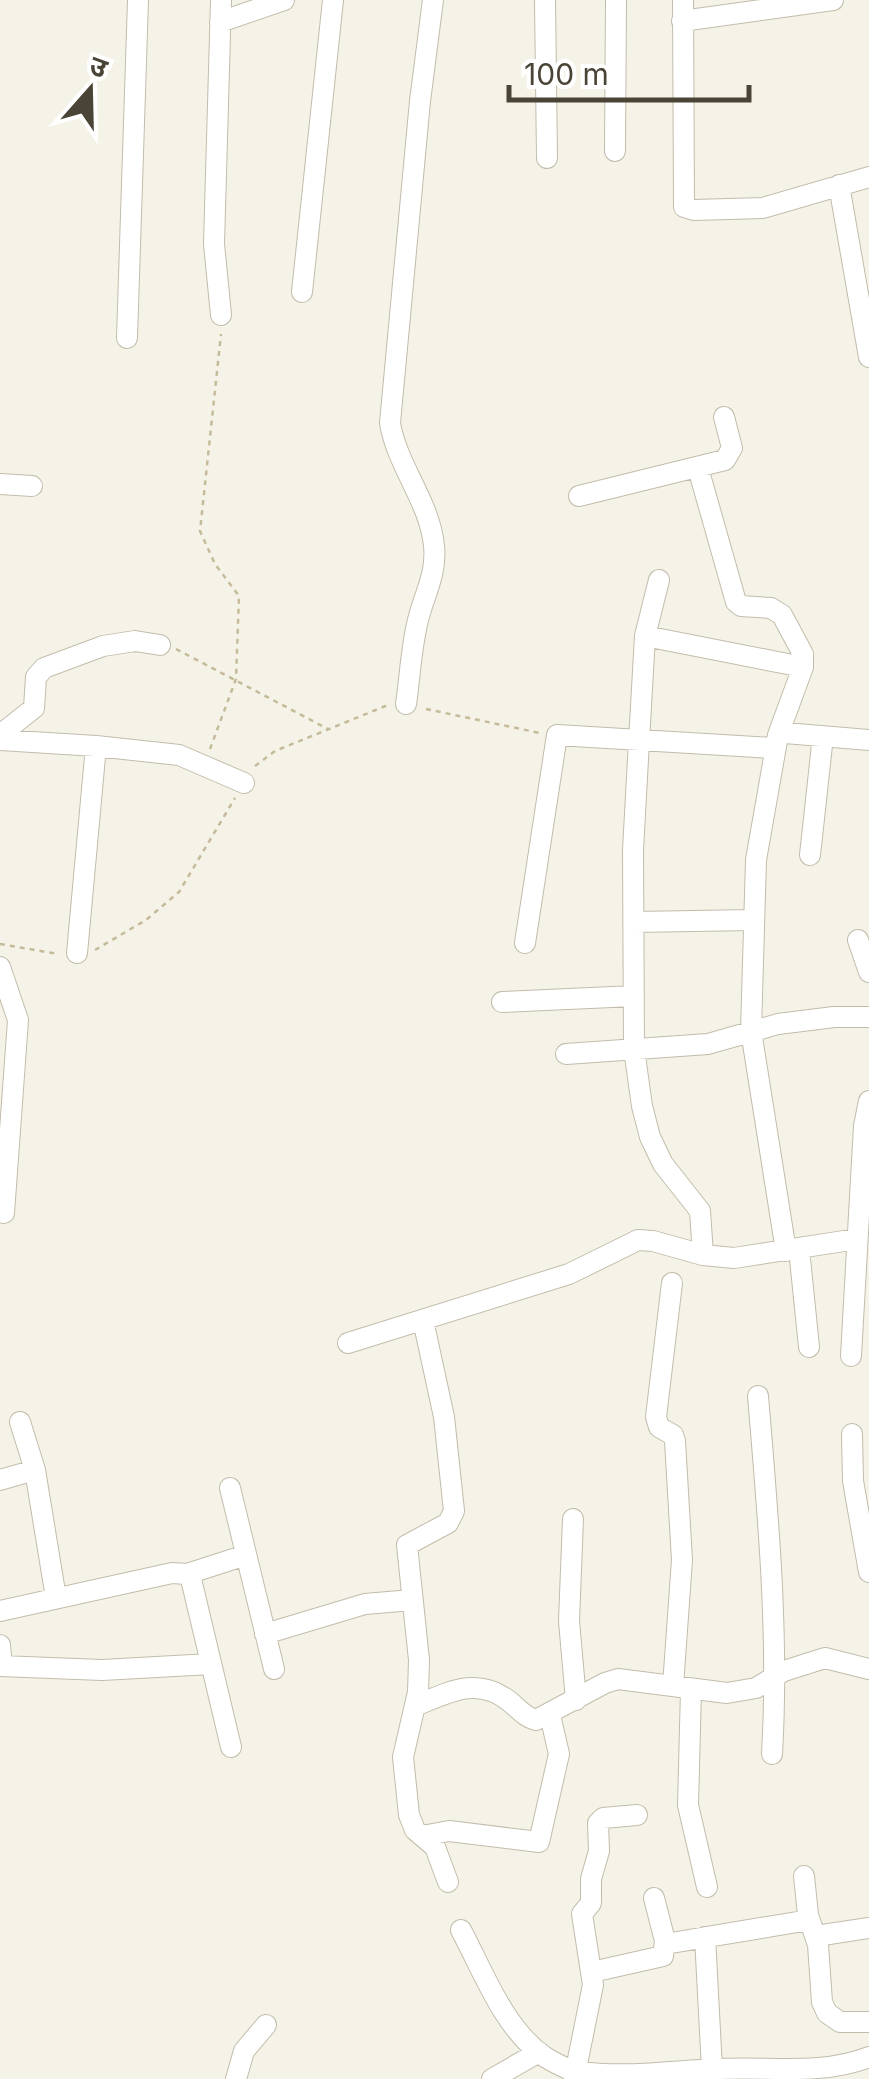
<svg xmlns="http://www.w3.org/2000/svg" width="869" height="2079" font-family="Inter,'Noto Sans Devanagari',sans-serif">
<style>
.lines{fill:none;stroke-linecap:round;stroke-linejoin:round}
.minor-casing{stroke:#c2bdaa;stroke-width:22}
.path{stroke:#c5bb9a;stroke-width:2.5;stroke-dasharray:5 5;stroke-linecap:butt}
.minor{stroke:#fff;stroke-width:20}
</style>
<rect width="100%" height="100%" fill="#f5f3e8"/>
<g class="lines">
<defs>
<path id="minor" d="M545,0L547,158
M683,0L684,207L694,210L763,208L869,177
M682,21L833,0
M220,22L284,0
M615,151L616,0
M839,185L869,357
M302,292L333,0
M221,315L214,244L221,0
M127,338L138,0
M698,468L736,602L741,606L771,608L782,615L803,654V667L778,735
M0,484L32,486
M579,496L725,460L732,448L724,417
M659,580L645,636L639,741L633,850L634,1049L642,1106L650,1137L663,1164L700,1211L703,1255
M645,636L803,667
M406,704C410,677 411,648 418,620C424,595 437,574 434,546C430,502 397,466 390,423L420,101L433,0
M0,735L34,708L36,677L44,668L103,646L135,641L160,645
M0,740L96,746L179,755L244,783
M810,855L823,736
M634,922L753,920
M858,940L869,972
M525,943L557,735L773,748
M77,953L96,746
M0,967L18,1020L4,1213
M502,1002L634,996
M566,1054L708,1044L778,1024L834,1017H869
M799,1249L809,1347
M786,1251L751,1031L756,860L778,735L785,733L869,740
M672,1283L656,1417L659,1427L673,1435L675,1441L682,1560L673,1686
M423,1320L444,1417L454,1511L448,1523L407,1545L419,1660L418,1692L403,1757L409,1815L415,1830L435,1847L448,1882
M348,1343L569,1274L638,1240L653,1241L703,1255L734,1258L857,1239
M851,1356L864,1126L869,1101
M758,1396C768,1516 779,1634 772,1754
M20,1422L35,1470L56,1598
M852,1434L853,1481L869,1572
M0,1480L35,1470
M230,1488L274,1669
M573,1519L569,1621L576,1700
M187,1574L246,1555
M0,1611L172,1573L187,1574L191,1579L231,1747
M265,1634L365,1604L412,1600
M0,1645L2,1666
M0,1666L102,1670L211,1664
M691,1690L688,1805L707,1887
M415,1706C449,1692 477,1676 509,1701C519,1709 524,1717 536,1720L605,1683L618,1679L727,1693L756,1688L784,1671L825,1658L869,1669
M422,1836L449,1831L539,1842L559,1754L550,1715
M804,1876L808,1915L818,1945L822,2002L827,2013L840,2022H869
M461,1930C484,1973 504,2029 545,2057C555,2063 569,2071 580,2072C626,2078 671,2071 717,2069C768,2066 821,2076 869,2057
M816,1936L869,1928
M705,1937L712,2069
M665,1944L809,1920
M592,1972L663,1956L665,1941L654,1898
M236,2079L244,2051L266,2025
M492,2079L539,2052
M574,2079L593,1985L582,1914L591,1903V1879L599,1851L598,1823L603,1818L637,1815"/>
</defs>
<use href="#minor" class="minor-casing"/>
<path class="path" d="M176,649L328,729
M426,709L540,733
M210,749L236,679L239,596L215,564L200,531L221,334
M255,766L275,751L388,705
M0,944L58,954
M95,950L146,920L179,892L235,798"/>
<use href="#minor" class="minor"/>
</g>
<g transform="translate(90 90) rotate(20)" stroke="#ffffff" stroke-width="8" paint-order="stroke">
<path d="M0-8L18 38L0 25L-18 38Z" fill="#4a4436"/>
<text y="-15" font-size="28" font-weight="bold" text-anchor="middle" fill="#4a4436">उ</text>
</g>
<path d="M509 85v15h240v-15" fill="none" stroke="#4a4436" stroke-width="5"/>
<text x="524" y="85" font-size="30" fill="#4a4436" stroke="#ffffff" stroke-width="8" paint-order="stroke">100 m</text>
</svg>
